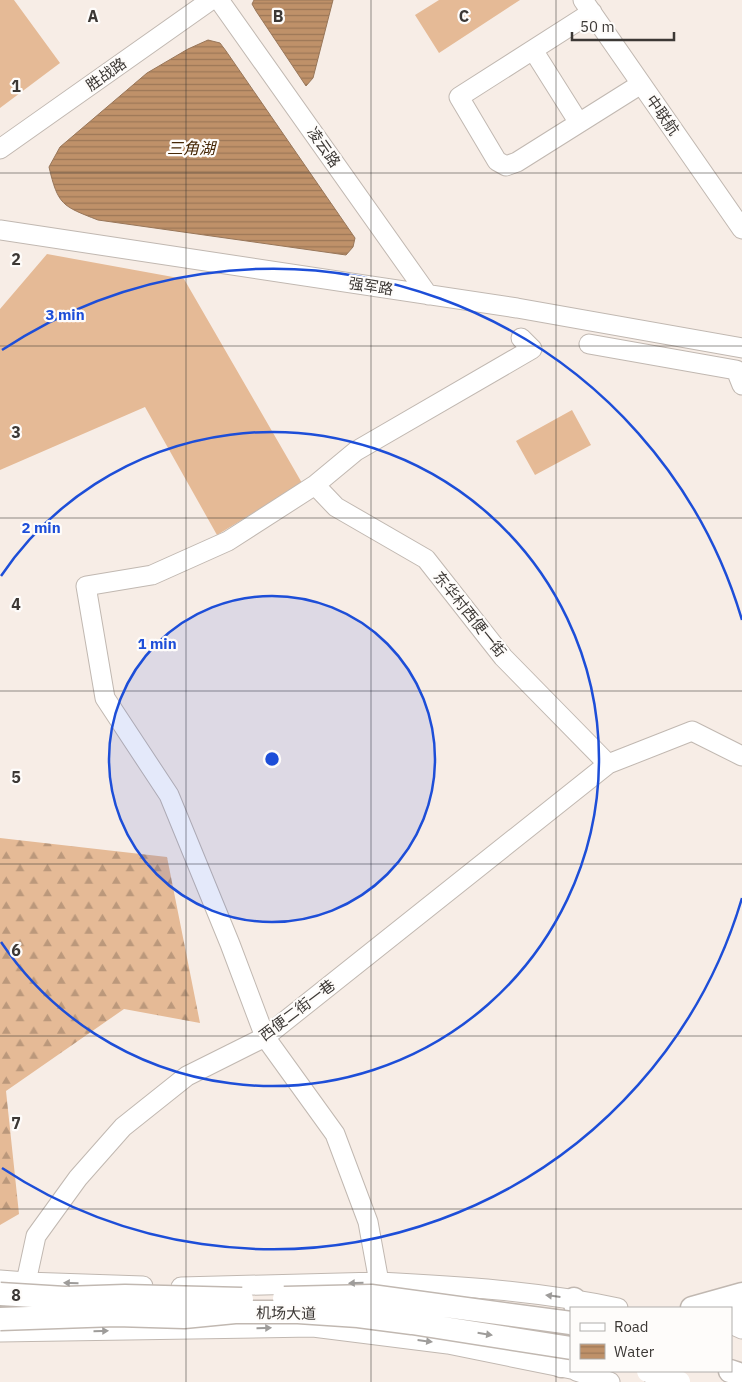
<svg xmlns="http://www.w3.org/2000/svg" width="742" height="1382" font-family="'IBM Plex Sans','Noto Sans SC',sans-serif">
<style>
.forest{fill:url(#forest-firs)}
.garden{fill:#e5ba96}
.water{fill:url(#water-rules);stroke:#987659}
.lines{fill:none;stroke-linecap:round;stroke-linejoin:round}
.minor-casing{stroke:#c1b8b1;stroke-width:21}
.major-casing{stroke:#c1b8b1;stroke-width:25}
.minor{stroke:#fff;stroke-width:19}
.major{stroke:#fff;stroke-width:22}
.major-bridge-casing{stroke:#c1b8b1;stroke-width:25;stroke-linecap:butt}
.major-bridge{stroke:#fff;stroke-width:22}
.oneway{fill:#9e9c9a}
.grid{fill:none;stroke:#3c3835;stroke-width:1;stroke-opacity:0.55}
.ring{fill:none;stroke:#1d4ed8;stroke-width:2.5}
.labels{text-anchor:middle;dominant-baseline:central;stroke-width:4.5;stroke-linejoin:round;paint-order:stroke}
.street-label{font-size:15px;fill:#3c3835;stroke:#fefcfa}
.water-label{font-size:16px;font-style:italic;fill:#462706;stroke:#fefcfa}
.grid-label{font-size:16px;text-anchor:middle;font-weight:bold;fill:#3c3835;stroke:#fefcfa;stroke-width:4.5;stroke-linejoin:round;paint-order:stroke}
.centre{fill:#1d4ed8;stroke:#fefcfa;stroke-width:2.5}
.ring-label{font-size:15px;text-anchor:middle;font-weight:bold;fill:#1d4ed8;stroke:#fefcfa;stroke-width:4.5;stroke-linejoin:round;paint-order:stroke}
</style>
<defs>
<pattern id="forest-firs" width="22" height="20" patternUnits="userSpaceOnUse" patternTransform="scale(1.25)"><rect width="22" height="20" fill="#e5ba96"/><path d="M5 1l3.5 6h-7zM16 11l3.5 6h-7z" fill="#bb987b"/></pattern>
<pattern id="water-rules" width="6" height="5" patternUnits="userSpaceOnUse" patternTransform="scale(1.25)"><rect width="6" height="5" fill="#bf9169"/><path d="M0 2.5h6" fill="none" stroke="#9c7757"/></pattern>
</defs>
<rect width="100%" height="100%" fill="#f7ede6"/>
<path class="forest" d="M0,838L167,857L200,1023L124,1009L6,1091L19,1214L0,1225Z"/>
<path class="garden" d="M0,0H14L60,63L0,108Z
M439,0H520L439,53L415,15Z
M47,254L184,279L302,483L217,535L145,407L0,470V309Z
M572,410L591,445L535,475L516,441Z"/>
<path class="water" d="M254,0H333L313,78L306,86L256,11L252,4Z
M208,40L220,43L226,51L355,238L353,247L346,255L98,220C62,206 58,205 49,167L60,147L147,73L188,49Z"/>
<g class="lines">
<defs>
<path id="minor" d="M219,0L428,295
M583,0L742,229
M592,12L459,97L497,161L506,166L517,162L641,84
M533,50L579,123
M0,149L211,0
M0,230L517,308L742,348
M589,344L736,370L742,385
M315,485L336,507L426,559L503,657L608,764
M0,1280L26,1282L143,1286
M26,1282L36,1236L78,1178L123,1127L187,1076L265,1037L608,764L692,731L742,756
M379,1282L368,1222L335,1134L265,1037L230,944L169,795L105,698L86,586L152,575L228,541L315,485L356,451L532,349L521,338
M181,1287L379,1282C459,1286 539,1291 618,1308
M731,1324L742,1329
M0,1332L313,1327L448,1344L571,1369
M576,1371L610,1382"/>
<path id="major" d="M574,1299L576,1308
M692,1308L742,1294
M731,1314L742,1311
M561,1366L571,1347
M730,1371L742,1375"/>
</defs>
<use href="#minor" class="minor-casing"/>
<use href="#major" class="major-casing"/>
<use href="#minor" class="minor"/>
<use href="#major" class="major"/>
<defs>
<path id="major-bridge" d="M0,1294L65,1298L125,1296L242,1299
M284,1298L371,1296L571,1323
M0,1319L116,1315L184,1317L235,1312H298L358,1316L412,1323L571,1348
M648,1371L679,1382"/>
</defs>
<use href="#major-bridge" class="major-bridge-casing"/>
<use href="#major-bridge" class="major-bridge"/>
</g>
<defs><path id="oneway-solid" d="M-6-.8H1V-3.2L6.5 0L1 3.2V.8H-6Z" transform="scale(1.25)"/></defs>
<g class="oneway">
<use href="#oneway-solid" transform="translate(71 1283) rotate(-178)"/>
<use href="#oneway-solid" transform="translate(356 1283) rotate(178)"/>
<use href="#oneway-solid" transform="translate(553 1296) rotate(-173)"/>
<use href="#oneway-solid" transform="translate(264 1328) rotate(-1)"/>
<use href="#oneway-solid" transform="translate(101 1331) rotate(-1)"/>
<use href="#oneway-solid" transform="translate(485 1334) rotate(9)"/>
<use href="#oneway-solid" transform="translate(425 1341) rotate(7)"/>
</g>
<path class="grid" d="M186,0V1382M371,0V1382M556,0V1382M0,173H742M0,346H742M0,518H742M0,691H742M0,864H742M0,1036H742M0,1209H742"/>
<circle cx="272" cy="759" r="163" fill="#1d4ed8" fill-opacity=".12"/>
<g class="ring">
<circle cx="272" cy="759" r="163"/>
<path d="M1 576A327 327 0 1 1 1 942"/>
<path d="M742 898A490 490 0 0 1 2 1168M2 350A490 490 0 0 1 742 620"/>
</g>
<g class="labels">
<g class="street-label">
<text transform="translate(106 74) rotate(-35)">胜战路</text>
<text transform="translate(663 115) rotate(55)">中联航</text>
<text transform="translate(324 147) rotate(55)">凌云路</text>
<text transform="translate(371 286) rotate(9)">强军路</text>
<text transform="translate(470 614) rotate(51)">东华村西便一街</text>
<text transform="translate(297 1010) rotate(-37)">西便二街一巷</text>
<text transform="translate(286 1313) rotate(1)">机场大道</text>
</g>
<g class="water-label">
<text x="191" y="148">三角湖</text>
</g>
</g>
<g class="grid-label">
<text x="93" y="22">A</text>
<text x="278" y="22">B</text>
<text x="464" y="22">C</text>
<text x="16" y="92">1</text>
<text x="16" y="265">2</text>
<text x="16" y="438">3</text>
<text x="16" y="610">4</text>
<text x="16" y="783">5</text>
<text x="16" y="956">6</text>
<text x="16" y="1129">7</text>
<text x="16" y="1301">8</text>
</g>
<circle cx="272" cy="759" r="8" class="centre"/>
<g class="ring-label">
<text x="65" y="320">3 min</text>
<text x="41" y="533">2 min</text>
<text x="157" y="649">1 min</text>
</g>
<rect x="570" y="1307" width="162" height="65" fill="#fefcfa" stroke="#b0aeab"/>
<rect x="580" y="1323" width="25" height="8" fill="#ffffff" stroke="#b0aeab"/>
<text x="614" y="1332" font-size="15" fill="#3c3835">Road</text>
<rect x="580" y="1344" width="25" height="15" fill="url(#water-rules)" stroke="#b0aeab"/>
<text x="614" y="1357" font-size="15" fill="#3c3835">Water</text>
<path d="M572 32v8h102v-8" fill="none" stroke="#3c3835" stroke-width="2.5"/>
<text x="580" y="32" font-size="15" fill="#3c3835" stroke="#fefcfa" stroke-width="4" paint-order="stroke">50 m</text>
</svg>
